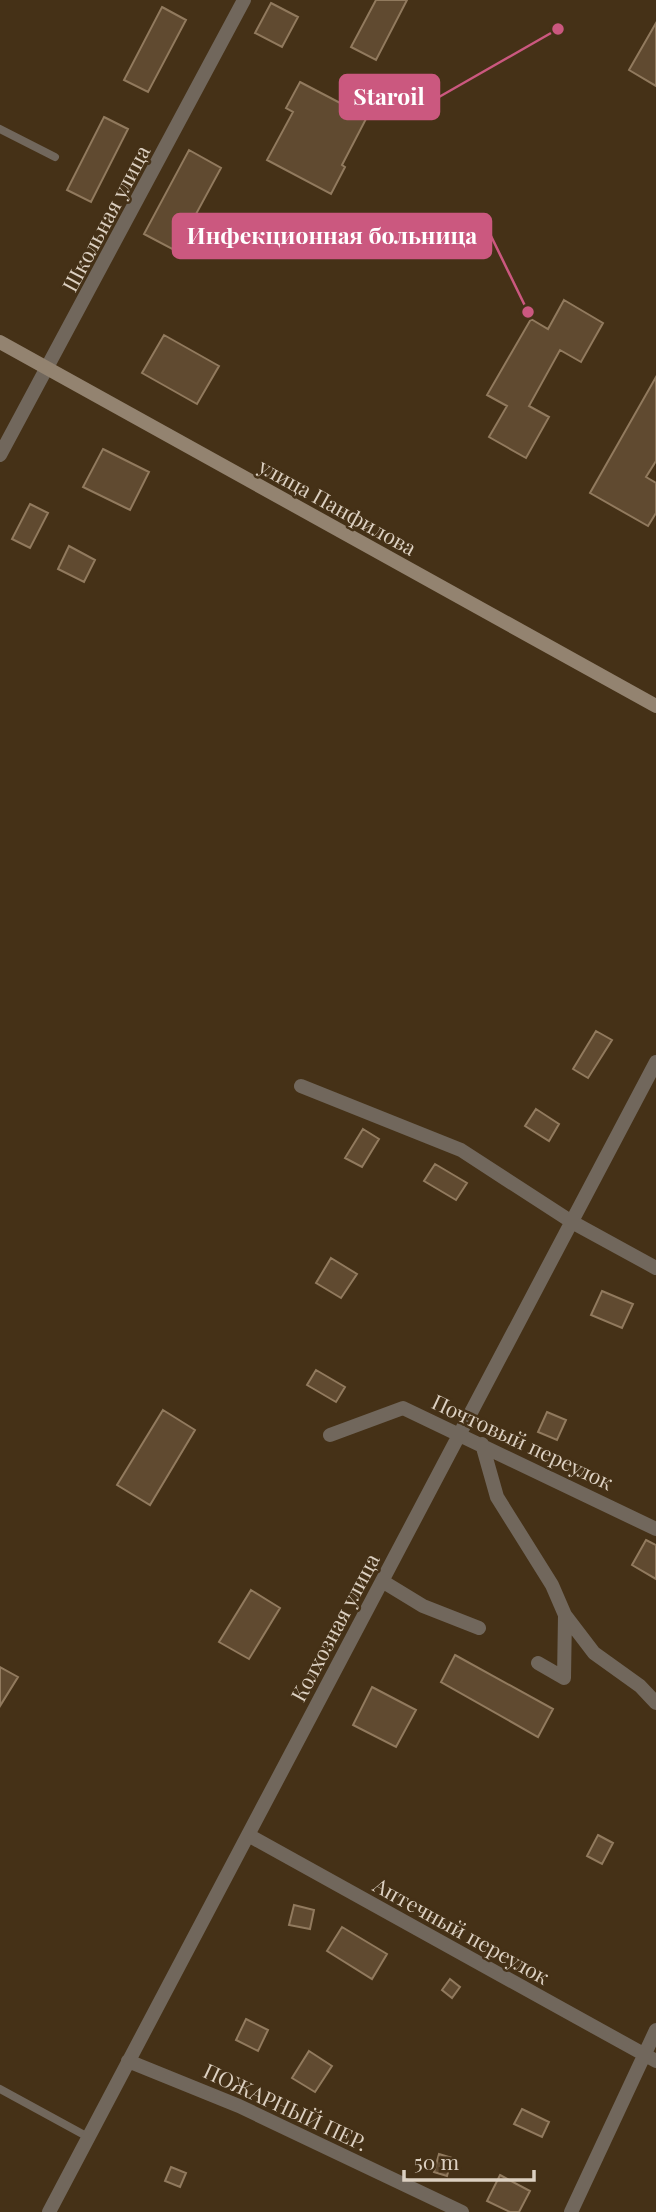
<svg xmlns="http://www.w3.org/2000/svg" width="656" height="2212" font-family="'Playfair Display',serif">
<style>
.building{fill:#604a30;stroke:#917a5e;stroke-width:2}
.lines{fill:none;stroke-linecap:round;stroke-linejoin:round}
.lane{stroke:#71675c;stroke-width:8}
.street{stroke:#71675c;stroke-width:14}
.secondary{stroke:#938370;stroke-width:14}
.labels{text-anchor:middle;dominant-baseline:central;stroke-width:5;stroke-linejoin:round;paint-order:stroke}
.street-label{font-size:21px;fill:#dcd0c1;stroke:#453117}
.leader{fill:none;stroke:#cb587f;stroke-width:2.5}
.callout-dot{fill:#cb587f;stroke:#453117;stroke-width:2.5}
.callout{fill:#cb587f;stroke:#cb587f;stroke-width:2.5}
.callout-label{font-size:23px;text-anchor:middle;font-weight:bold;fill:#fff}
</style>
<rect width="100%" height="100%" fill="#453117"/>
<path class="building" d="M376,0H407L376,60L351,47Z
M271,3L298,17L282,47L255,33Z
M162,7L186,20L148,92L124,80Z
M656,23V86L629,70Z
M300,82L367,117L342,165L345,167L331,194L267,160L293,112L286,108Z
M104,117L128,129L91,202L67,190Z
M189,150L221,168L176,251L144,234Z
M564,300L603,323L581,362L560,350L529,406L549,417L526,458L489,437L507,406L487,395L531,319L548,329Z
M164,335L219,366L197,404L142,373Z
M656,377V461L646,477L656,483V513L648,526L590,493Z
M103,449L149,472L130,510L83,487Z
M30,504L48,513L30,548L12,539Z
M69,546L95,560L84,582L58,569Z
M596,1031L612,1040L588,1078L573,1069Z
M536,1109L559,1124L549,1141L525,1126Z
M363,1129L379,1139L362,1167L345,1158Z
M435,1164L467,1183L456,1200L424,1181Z
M331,1258L357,1274L341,1298L316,1283Z
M602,1291L633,1304L622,1328L591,1315Z
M316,1370L345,1387L336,1402L307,1385Z
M163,1410L195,1430L150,1505L117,1485Z
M547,1412L566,1420L557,1440L538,1432Z
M646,1540L656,1545V1579L632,1565Z
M251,1590L280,1608L249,1659L219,1642Z
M455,1655L553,1709L538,1737L441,1682Z
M0,1667L18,1677L0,1706Z
M372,1687L416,1710L396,1747L353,1725Z
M598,1835L613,1843L602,1864L587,1856Z
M294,1905L314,1910L310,1929L289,1925Z
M342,1927L387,1954L372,1979L327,1951Z
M450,1979L460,1987L452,1998L442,1990Z
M246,2019L268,2030L258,2051L236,2040Z
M309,2051L332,2066L315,2092L292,2078Z
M522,2109L549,2122L542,2137L514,2124Z
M439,2154L452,2158L447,2176L434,2172Z
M171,2167L186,2173L180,2187L165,2181Z
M500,2175L530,2191L519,2212H510L487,2201Z"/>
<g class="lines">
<path class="lane" d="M0,129L55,157
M0,2089L88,2137"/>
<path class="street" d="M0,455L244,0
M301,1086L461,1150L572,1222L656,1268
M330,1435L403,1408L656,1529
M482,1444L497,1497L552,1585L565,1615L564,1678L538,1663
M382,1581L423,1606L479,1628
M565,1615L594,1653L640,1686L656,1703
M248,1835L656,2061
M128,2061L239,2106L462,2212
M49,2212L656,1062
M571,2212L656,2030"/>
<path class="secondary" d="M0,342L656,706"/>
</g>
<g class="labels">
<g class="street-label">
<text transform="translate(105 218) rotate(-62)">Школьная улица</text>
<text transform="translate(338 506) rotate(29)">улица Панфилова</text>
<text transform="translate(523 1441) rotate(25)">Почтовый переулок</text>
<text transform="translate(334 1627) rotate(-62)">Колхозная улица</text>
<text transform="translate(462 1930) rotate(29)">Аптечный переулок</text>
<text transform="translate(286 2106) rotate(25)">ПОЖАРНЫЙ ПЕР.</text>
</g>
</g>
<path class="leader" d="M558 29L439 97M528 312L491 236"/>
<g class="callout-dot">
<circle cx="558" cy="29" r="7"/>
<circle cx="528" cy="312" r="7"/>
</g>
<g class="callout">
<rect x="340" y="75" width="99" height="44" rx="7"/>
<rect x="173" y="214" width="318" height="44" rx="7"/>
</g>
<g class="callout-label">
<text x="389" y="105">Staroil</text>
<text x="332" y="244">Инфекционная больница</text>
</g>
<path d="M404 2170v10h130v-10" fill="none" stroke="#dcd0c1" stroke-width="3.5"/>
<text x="414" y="2170" font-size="21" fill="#dcd0c1" stroke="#453117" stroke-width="5" paint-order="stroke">50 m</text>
</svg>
